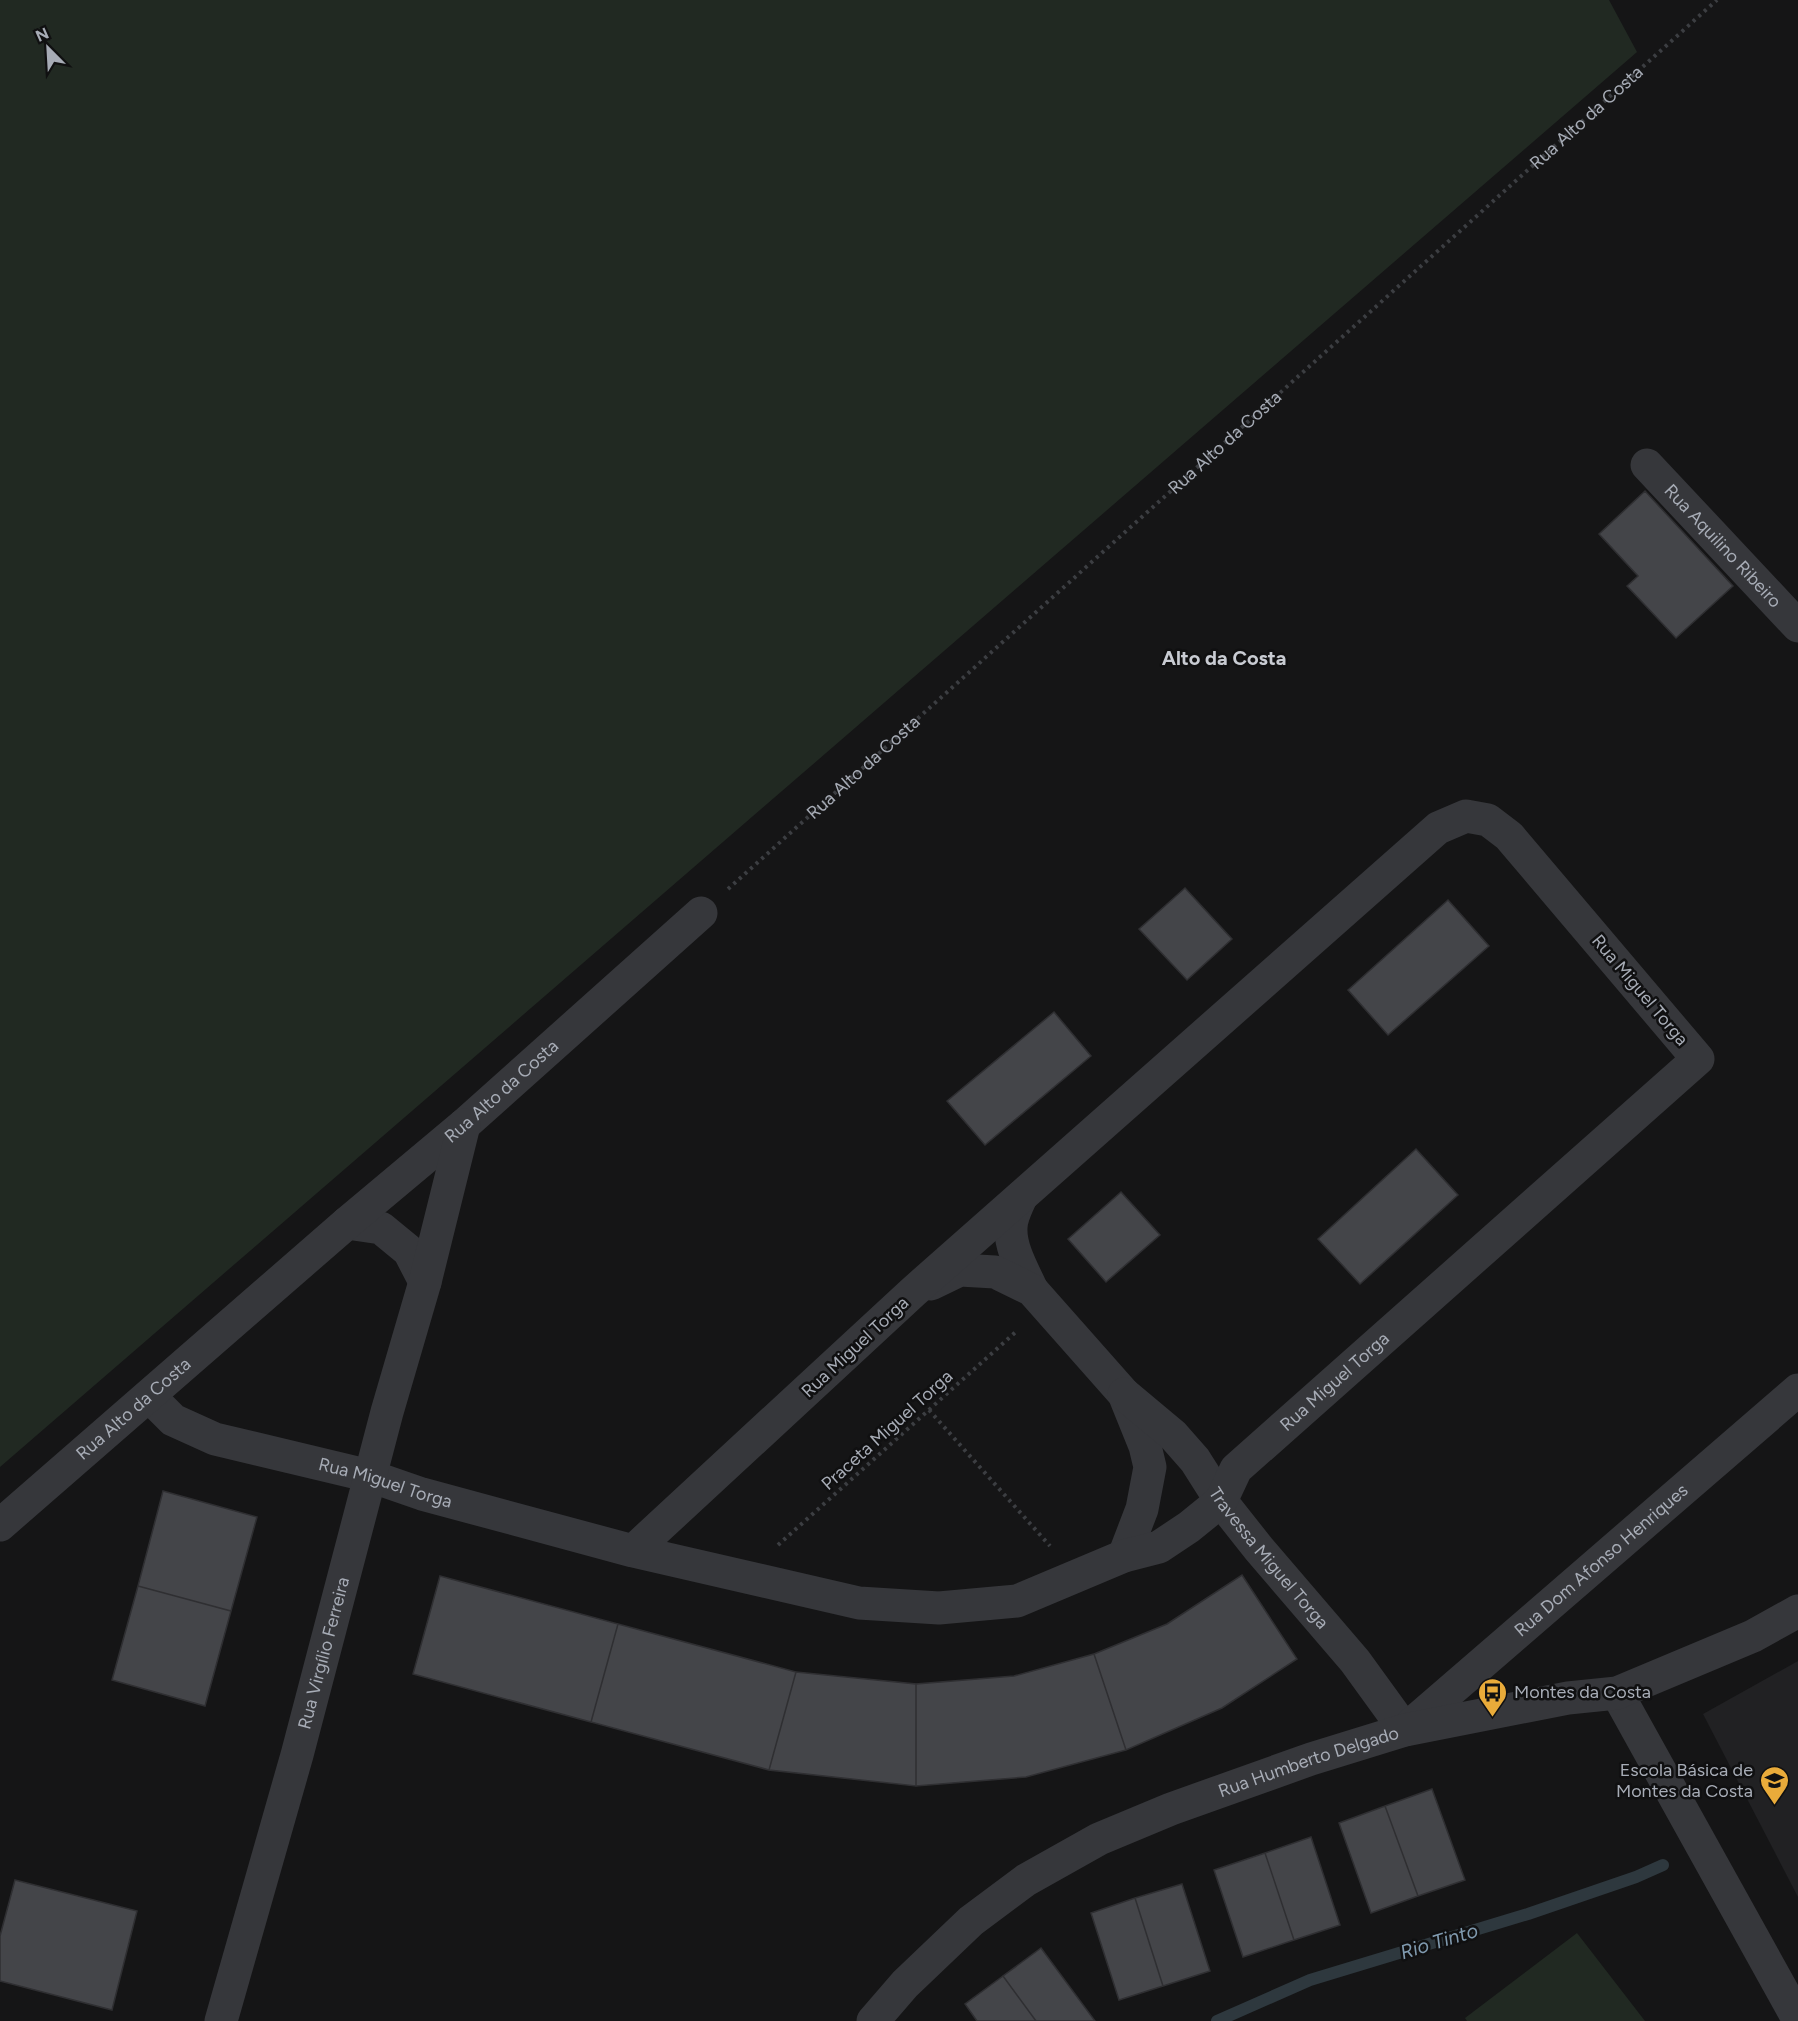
<svg xmlns="http://www.w3.org/2000/svg" width="1798" height="2021" font-family="Figtree,sans-serif">
<style>
.built{fill:#212123}
.green{fill:#212922}
.lines{fill:none;stroke-linecap:round;stroke-linejoin:round}
.stream{stroke:#2e383e;stroke-width:12}
.building{fill:#444549;stroke:#2f2f32;stroke-width:1.5}
.path{stroke:#3c3e42;stroke-width:4;stroke-dasharray:3 4.5;stroke-linecap:butt}
.minor{stroke:#36373b;stroke-width:33}
.labels{text-anchor:middle;dominant-baseline:central;stroke-width:5;stroke-linejoin:round;paint-order:stroke}
.street-label{font-size:18px;fill:#a7acb6;stroke:#101011}
.poi-label{font-size:18px;fill:#a7acb6;stroke:#101011;text-anchor:start}
.neighbourhood-label{font-size:20px;font-weight:bold;fill:#c8cbd2;stroke:#101011}
.water-label{font-size:20px;font-style:italic;fill:#809aaf;stroke:#101011}
</style>
<rect width="100%" height="100%" fill="#151516"/>
<path class="built" d="M1798,1661V1897L1703,1714Z"/>
<path class="green" d="M0,0H1609L1637,52L0,1467Z
M1577,1933L1645,2021H1467L1465,2018Z"/>
<g class="lines">
<path class="stream" d="M1217,2021L1310,1980L1528,1914L1636,1877L1663,1865"/>
</g>
<path class="building" d="M1645,491L1733,586L1676,638L1627,586L1638,576L1599,534Z
M1185,888L1232,939L1187,980L1139,929Z
M1448,900L1489,946L1388,1035L1348,990Z
M1054,1012L1091,1056L985,1145L947,1101Z
M1416,1149L1458,1195L1360,1284L1318,1239Z
M1121,1192L1160,1235L1106,1282L1068,1239Z
M163,1491L257,1517L231,1611L138,1586Z
M1242,1575L1297,1659L1222,1708L1126,1750L1094,1654L1167,1624Z
M440,1576L618,1624L591,1722L413,1674Z
M138,1586L231,1611L205,1706L112,1680Z
M618,1624L796,1672L769,1770L591,1722Z
M1094,1654L1126,1750L1026,1777L916,1786V1684L1014,1676Z
M796,1672L916,1684V1786L769,1770Z
M1432,1789L1465,1880L1418,1896L1385,1806Z
M1385,1806L1418,1896L1371,1913L1339,1823Z
M1311,1837L1340,1925L1294,1940L1265,1853Z
M1265,1853L1294,1940L1243,1957L1214,1870Z
M15,1880L137,1911L112,2010L0,1981V1936Z
M1182,1884L1210,1971L1163,1986L1135,1898Z
M1135,1898L1163,1986L1119,2000L1091,1913Z
M1041,1948L1095,2021H1036L1003,1976Z
M1003,1976L1036,2021H977L965,2004Z"/>
<g class="lines">
<g class="path">
<path id="s1" d="M728,889L1717,0"/>
<path d="M929,1410L1050,1546"/>
<path d="M778,1545L1018,1330"/>
</g>
<g class="minor">
<path id="s2" d="M1647,465L1798,626"/>
<path d="M1021,1197C1017,1207 1011,1217 1011,1228C1010,1249 1024,1272 1032,1290"/>
<path d="M347,1223L381,1228L409,1251L425,1282"/>
<path d="M931,1284L960,1270L995,1272L1032,1290L1124,1394L1145,1446L1150,1467L1142,1509L1124,1556"/>
<path id="s3" d="M1124,1394L1173,1435L1195,1460L1221,1501L1259,1549L1355,1661L1405,1730"/>
<path id="s4" d="M149,1396L173,1420L215,1439L370,1476L422,1494L633,1551L859,1603L939,1608L1017,1601L1124,1556L1159,1547L1189,1527L1221,1501L1236,1469L1698,1059L1509,836L1488,820L1466,816L1438,828L913,1292L633,1551"/>
<path id="s5" d="M0,1525L347,1223L464,1125L701,913"/>
<path d="M1617,1693L1798,2019"/>
<path id="s6" d="M1406,1729L1798,1390"/>
<path id="s7" d="M221,2021L297,1755L387,1412L425,1282L464,1125"/>
<path id="s8" d="M873,2021L905,1984L971,1921L1026,1880L1099,1839L1171,1809L1311,1759L1405,1730L1568,1698L1617,1693L1753,1636L1798,1611"/>
</g>
</g>
<defs>
<symbol id="bus-pin" viewBox="-11 -11 22 30"><path d="M0 17L-7.5 6A9.5 9.5 0 1 1 7.5 6Z" fill="#e9ab3a" stroke="#101011"/><path d="M-5-6H5V4H4V6H2V4H-2V6H-4V4H-5ZM-3.5-4V0h7V-4ZM-3.5 1.2v1.5H-2V1.2ZM2 1.2v1.5H3.5V1.2Z" fill="#111"/></symbol>
<symbol id="school-pin" viewBox="-11 -11 22 30"><path d="M0 17L-7.5 6A9.5 9.5 0 1 1 7.5 6Z" fill="#e9ab3a" stroke="#101011"/><path d="M0-5L7-2L0 1L-7-2ZM-4 1L0 2.5L4 1V4Q0 6-4 4Z" fill="#111"/></symbol>
</defs>
<g fill-rule="evenodd">
<use href="#bus-pin" x="1476" y="1676" width="33" height="45"/>
<use href="#school-pin" x="1758" y="1764" width="33" height="45"/>
</g>
<g class="labels">
<g class="street-label">
<text stroke="none"><textPath href="#s1" startOffset="1154">Rua Alto da Costa</textPath></text>
<text stroke="none"><textPath href="#s1" startOffset="668">Rua Alto da Costa</textPath></text>
<text stroke="none"><textPath href="#s2" startOffset="111">Rua Aquilino Ribeiro</textPath></text>
<text stroke="none"><textPath href="#s1" startOffset="182">Rua Alto da Costa</textPath></text>
<text transform="translate(1640 990) rotate(50)">Rua Miguel Torga</text>
<text stroke="none"><textPath href="#s5" startOffset="663">Rua Alto da Costa</textPath></text>
<text transform="translate(855 1347) rotate(-43)">Rua Miguel Torga</text>
<text stroke="none"><textPath href="#s4" startOffset="1300">Rua Miguel Torga</textPath></text>
<text stroke="none"><textPath href="#s5" startOffset="177">Rua Alto da Costa</textPath></text>
<text transform="translate(887 1430) rotate(-42)">Praceta Miguel Torga</text>
<text stroke="none"><textPath href="#s4" startOffset="256">Rua Miguel Torga</textPath></text>
<text stroke="none"><textPath href="#s3" startOffset="220">Travessa Miguel Torga</textPath></text>
<text stroke="none"><textPath href="#s6" startOffset="258">Rua Dom Afonso Henriques</textPath></text>
<text stroke="none"><textPath href="#s7" startOffset="382">Rua Virgílio Ferreira</textPath></text>
<text stroke="none"><textPath href="#s8" startOffset="516">Rua Humberto Delgado</textPath></text>
</g>
<g class="poi-label">
<text x="1514" y="1692">Montes da Costa</text>
<text x="1753" y="1770" text-anchor="end">Escola Básica de<tspan x="1753" dy="21">Montes da Costa</tspan></text>
</g>
<g class="neighbourhood-label">
<text x="1224" y="658">Alto da Costa</text>
</g>
<g class="water-label">
<text transform="translate(1439 1941) rotate(-17)">Rio Tinto</text>
</g>
</g>
<g transform="translate(48 48) rotate(336)" stroke="#101011" stroke-width="4.5" paint-order="stroke">
<path d="M0-4.5L10 22L0 15L-10 22Z" fill="#a7acb6"/>
<text y="-9" font-size="16" font-weight="bold" text-anchor="middle" fill="#a7acb6">N</text>
</g>
</svg>
